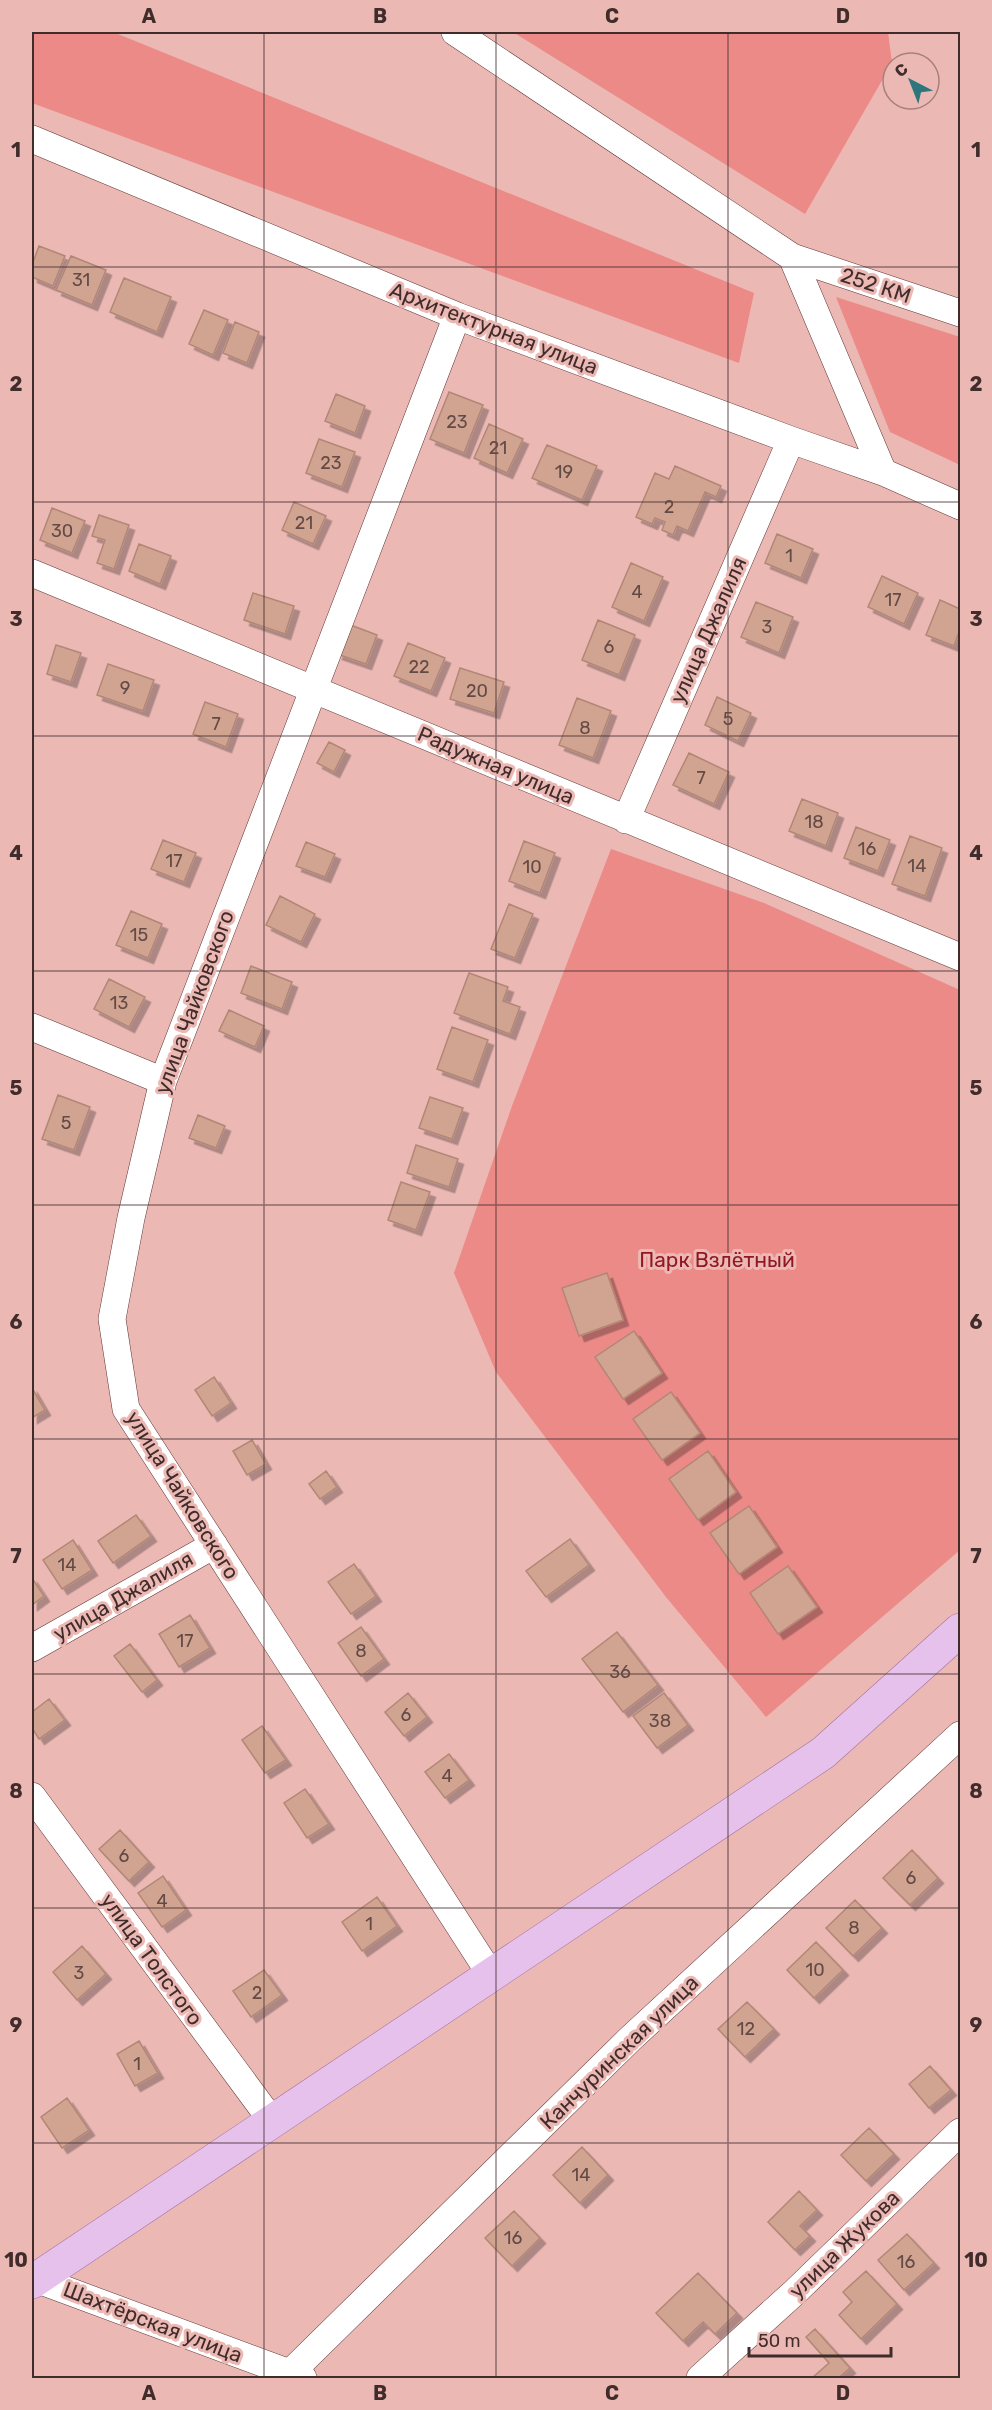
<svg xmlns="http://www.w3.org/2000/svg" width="992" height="2410" font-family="Rubik,sans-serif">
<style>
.green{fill:#eb8a86}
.building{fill:#d1a492;stroke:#b28775;stroke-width:1.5;filter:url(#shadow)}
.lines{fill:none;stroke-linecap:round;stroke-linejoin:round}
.minor-casing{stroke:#623937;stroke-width:28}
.major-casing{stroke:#a2729f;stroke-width:34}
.minor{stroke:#fff;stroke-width:27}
.major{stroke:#e6c1eb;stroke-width:33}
.grid{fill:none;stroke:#402c2b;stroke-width:1.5;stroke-opacity:0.55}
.labels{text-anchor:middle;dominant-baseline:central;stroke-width:6;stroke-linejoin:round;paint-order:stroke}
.number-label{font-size:18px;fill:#644a45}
.street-label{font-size:21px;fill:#402c2b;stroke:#ebb8b4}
.park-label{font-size:21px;fill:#911822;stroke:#ebb8b4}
.neatline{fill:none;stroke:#402c2b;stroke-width:2}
.grid-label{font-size:20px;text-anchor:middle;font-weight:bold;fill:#402c2b}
</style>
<defs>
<filter id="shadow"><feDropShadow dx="5.5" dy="5.5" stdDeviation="0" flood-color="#0004"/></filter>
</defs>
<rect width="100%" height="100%" fill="#ebb8b4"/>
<path class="green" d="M32,32H113L754,293L739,363L32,103Z
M513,32H888L892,63L805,214Z
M836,297L960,337V465L890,432Z
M611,849L764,903L960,990V1550L766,1717L666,1597L496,1372L454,1273L512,1106Z"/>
<path class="building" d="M39,246L65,256L53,286L32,277V265Z
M71,256L106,270L92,305L56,290Z
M124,278L171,297L157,332L110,312Z
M204,310L228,320L213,355L189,344Z
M235,322L259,332L247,363L223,353Z
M449,392L483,405L464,453L430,439Z
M336,394L365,406L355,433L325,421Z
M489,424L523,439L507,473L474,458Z
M319,439L355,452L342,487L306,473Z
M547,445L597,466L582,500L532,478Z
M675,466L721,486L716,497L705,492L688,531L677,526L673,535L662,530L665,522L655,518L652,524L636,517L655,473L669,479Z
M294,502L326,516L313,544L282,530Z
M52,508L85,521L72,553L40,540Z
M99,515L129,525L114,569L97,563L105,540L92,536Z
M777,534L813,549L801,578L765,563Z
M139,544L171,556L160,584L129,571Z
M631,563L663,577L644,621L612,607Z
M882,576L918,593L904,624L868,607Z
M253,593L294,606L285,634L244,620Z
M940,600L960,609V629L954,646L926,635Z
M756,602L793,617L779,653L741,637Z
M598,620L635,635L619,675L582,660Z
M348,624L377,635L366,664L337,654Z
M408,643L445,658L431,691L394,676Z
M56,645L81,653L71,682L47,674Z
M108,664L154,680L143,711L97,695Z
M460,668L504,682L494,713L450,699Z
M717,697L751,713L738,741L705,725Z
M577,698L611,711L593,758L559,745Z
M205,702L238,714L226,747L193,734Z
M329,742L345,750L334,772L317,763Z
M689,753L729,772L714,804L673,785Z
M802,799L838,813L826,846L789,831Z
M856,827L890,840L878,871L844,858Z
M910,836L942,848L925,896L892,884Z
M163,840L196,853L184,882L151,869Z
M524,841L555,853L540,893L509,881Z
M306,842L335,854L325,877L296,866Z
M280,896L315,914L301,942L266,925Z
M509,904L533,914L515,958L491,949Z
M131,911L162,924L148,958L116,945Z
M251,966L292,982L282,1009L241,993Z
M469,973L508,987L503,1001L520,1007L510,1034L454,1013Z
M109,979L145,997L129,1027L94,1009Z
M229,1010L264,1026L255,1047L219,1031Z
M452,1027L488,1040L473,1082L437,1069Z
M58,1095L90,1107L74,1150L42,1139Z
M430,1097L463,1108L452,1139L419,1128Z
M198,1115L225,1126L216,1148L189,1138Z
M416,1145L458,1159L449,1187L407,1173Z
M401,1182L430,1192L416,1230L388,1220Z
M607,1273L623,1320L579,1336L562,1288Z
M634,1331L662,1373L623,1399L595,1357Z
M214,1377L231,1403L212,1416L195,1390Z
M32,1388L45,1410L32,1418Z
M671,1392L700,1433L662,1460L633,1419Z
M252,1440L266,1464L247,1475L233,1451Z
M708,1451L736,1492L698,1520L669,1479Z
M326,1471L337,1487L320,1499L309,1484Z
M749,1506L777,1547L739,1574L710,1533Z
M136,1515L151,1536L113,1563L98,1541Z
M570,1539L589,1565L546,1597L526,1571Z
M73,1540L92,1570L62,1589L43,1560Z
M354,1564L376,1596L351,1614L328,1582Z
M788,1566L817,1607L778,1634L750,1593Z
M32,1578L44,1596L32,1605Z
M190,1615L210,1648L179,1667L159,1634Z
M361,1627L384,1659L361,1676L338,1643Z
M617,1632L658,1685L623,1712L582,1659Z
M130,1644L157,1680L142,1692L114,1656Z
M408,1693L427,1717L404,1736L385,1712Z
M664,1693L688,1725L657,1748L633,1716Z
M49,1699L65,1720L39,1739L32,1728V1712Z
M262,1726L286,1760L265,1773L242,1740Z
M449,1754L469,1780L445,1798L425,1772Z
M305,1789L329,1824L307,1838L284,1803Z
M120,1830L149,1862L129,1881L99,1849Z
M912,1850L938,1878L910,1905L883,1878Z
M163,1876L186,1910L162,1927L138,1893Z
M377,1897L397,1926L362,1951L342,1922Z
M855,1900L882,1928L853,1956L826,1928Z
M816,1942L843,1970L814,1998L787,1970Z
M82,1946L106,1974L77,2000L53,1972Z
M264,1970L282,1995L251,2017L233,1991Z
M747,2002L774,2029L745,2057L718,2029Z
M139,2041L158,2073L135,2086L117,2054Z
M930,2066L951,2090L929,2108L909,2084Z
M67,2098L89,2130L62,2148L41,2117Z
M869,2128L894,2154L866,2181L841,2155Z
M582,2147L608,2175L580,2203L553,2175Z
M799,2191L817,2210L800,2226L810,2236L795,2250L768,2222Z
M514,2211L540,2238L512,2266L485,2238Z
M907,2234L934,2263L904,2290L878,2260Z
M866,2271L897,2304L861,2339L839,2315L852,2302L843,2292Z
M698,2273L737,2313L715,2334L703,2322L683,2341L656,2313Z
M815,2329L850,2368L841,2376L844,2378H812L829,2363L806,2337Z"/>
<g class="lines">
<defs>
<path id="minor" d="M455,32L792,257L883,472
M32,139L457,316L791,440L883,472L960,506
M792,257L960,313
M457,316L163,1081L131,1218L112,1319L126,1409L491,1975
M32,573L960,957
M626,820L791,440
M32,1027L163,1081
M32,1648L214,1545
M32,1796L272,2121
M36,2279L303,2378
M285,2378L630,2039L960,1735
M700,2378L796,2291L960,2132"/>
<path id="major" d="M32,2282L823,1753L960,1630"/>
</defs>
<use href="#minor" class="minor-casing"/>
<use href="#major" class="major-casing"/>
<use href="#minor" class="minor"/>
<use href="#major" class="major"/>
</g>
<path class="grid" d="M264,32V2378M496,32V2378M728,32V2378M32,267H960M32,502H960M32,736H960M32,971H960M32,1205H960M32,1439H960M32,1674H960M32,1908H960M32,2143H960"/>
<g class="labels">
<g class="number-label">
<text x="81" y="280">31</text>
<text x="457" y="422">23</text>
<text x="498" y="448">21</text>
<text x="331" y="463">23</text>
<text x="564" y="472">19</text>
<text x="669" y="507">2</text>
<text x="304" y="523">21</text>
<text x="62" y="531">30</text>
<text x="789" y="556">1</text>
<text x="637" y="592">4</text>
<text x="893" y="600">17</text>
<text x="767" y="627">3</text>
<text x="609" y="647">6</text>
<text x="419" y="667">22</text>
<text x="125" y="688">9</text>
<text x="477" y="691">20</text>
<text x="728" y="719">5</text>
<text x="216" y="724">7</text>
<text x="585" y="728">8</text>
<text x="701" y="778">7</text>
<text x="814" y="822">18</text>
<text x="867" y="849">16</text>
<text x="174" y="861">17</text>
<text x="917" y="866">14</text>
<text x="532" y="867">10</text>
<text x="139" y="935">15</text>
<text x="119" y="1003">13</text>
<text x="66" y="1123">5</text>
<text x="67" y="1565">14</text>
<text x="185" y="1641">17</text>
<text x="361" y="1651">8</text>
<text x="620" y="1672">36</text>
<text x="406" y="1715">6</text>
<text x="660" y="1721">38</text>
<text x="447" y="1776">4</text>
<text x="124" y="1856">6</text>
<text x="911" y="1878">6</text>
<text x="162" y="1901">4</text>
<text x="369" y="1924">1</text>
<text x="854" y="1928">8</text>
<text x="815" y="1970">10</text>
<text x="79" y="1973">3</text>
<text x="257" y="1993">2</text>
<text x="746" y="2029">12</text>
<text x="137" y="2064">1</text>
<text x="581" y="2175">14</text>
<text x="513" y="2238">16</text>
<text x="906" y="2262">16</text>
</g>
<g class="street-label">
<text transform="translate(876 285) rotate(18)">252 КМ</text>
<text transform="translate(494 328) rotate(21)">Архитектурная улица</text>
<text transform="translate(708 630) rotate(-66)">улица Джалиля</text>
<text transform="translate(496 765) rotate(23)">Радужная улица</text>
<text transform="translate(194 1002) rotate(-70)">улица Чайковского</text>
<text transform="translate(183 1495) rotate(58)">улица Чайковского</text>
<text transform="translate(123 1596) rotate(-30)">улица Джалиля</text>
<text transform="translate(152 1959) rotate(54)">улица Толстого</text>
<text transform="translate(619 2052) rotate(-44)">Канчуринская улица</text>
<text transform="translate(844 2244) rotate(-44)">улица Жукова</text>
<text transform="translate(153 2322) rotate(21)">Шахтёрская улица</text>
</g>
<g class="park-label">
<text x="717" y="1259">Парк Взлётный</text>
</g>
</g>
<rect width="992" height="2410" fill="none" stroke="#ebb8b4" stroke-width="66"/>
<g transform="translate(911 81) rotate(318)"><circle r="28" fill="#ebb8b4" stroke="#a7807d" stroke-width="1.5"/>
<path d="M0-4.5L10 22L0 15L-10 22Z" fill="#2d767c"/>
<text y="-9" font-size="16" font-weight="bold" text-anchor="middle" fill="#402c2b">С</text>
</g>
<path d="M749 2347v9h142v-9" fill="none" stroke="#402c2b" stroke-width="3"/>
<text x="758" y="2347" font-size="18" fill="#402c2b" stroke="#ebb8b4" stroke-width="4.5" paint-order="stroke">50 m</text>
<rect x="33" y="33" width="926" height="2344" class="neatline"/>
<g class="grid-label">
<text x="149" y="23">A</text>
<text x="380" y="23">B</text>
<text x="612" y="23">C</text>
<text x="843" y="23">D</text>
<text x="16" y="157">1</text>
<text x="976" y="157">1</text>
<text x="16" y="391">2</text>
<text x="976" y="391">2</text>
<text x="16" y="626">3</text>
<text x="976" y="626">3</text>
<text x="16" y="860">4</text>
<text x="976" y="860">4</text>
<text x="16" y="1095">5</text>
<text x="976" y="1095">5</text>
<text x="16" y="1329">6</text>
<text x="976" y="1329">6</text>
<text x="16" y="1563">7</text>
<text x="976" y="1563">7</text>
<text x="16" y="1798">8</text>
<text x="976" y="1798">8</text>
<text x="16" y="2032">9</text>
<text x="976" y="2032">9</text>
<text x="16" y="2267">10</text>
<text x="976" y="2267">10</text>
<text x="149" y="2400">A</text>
<text x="380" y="2400">B</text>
<text x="612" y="2400">C</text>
<text x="843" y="2400">D</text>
</g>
</svg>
